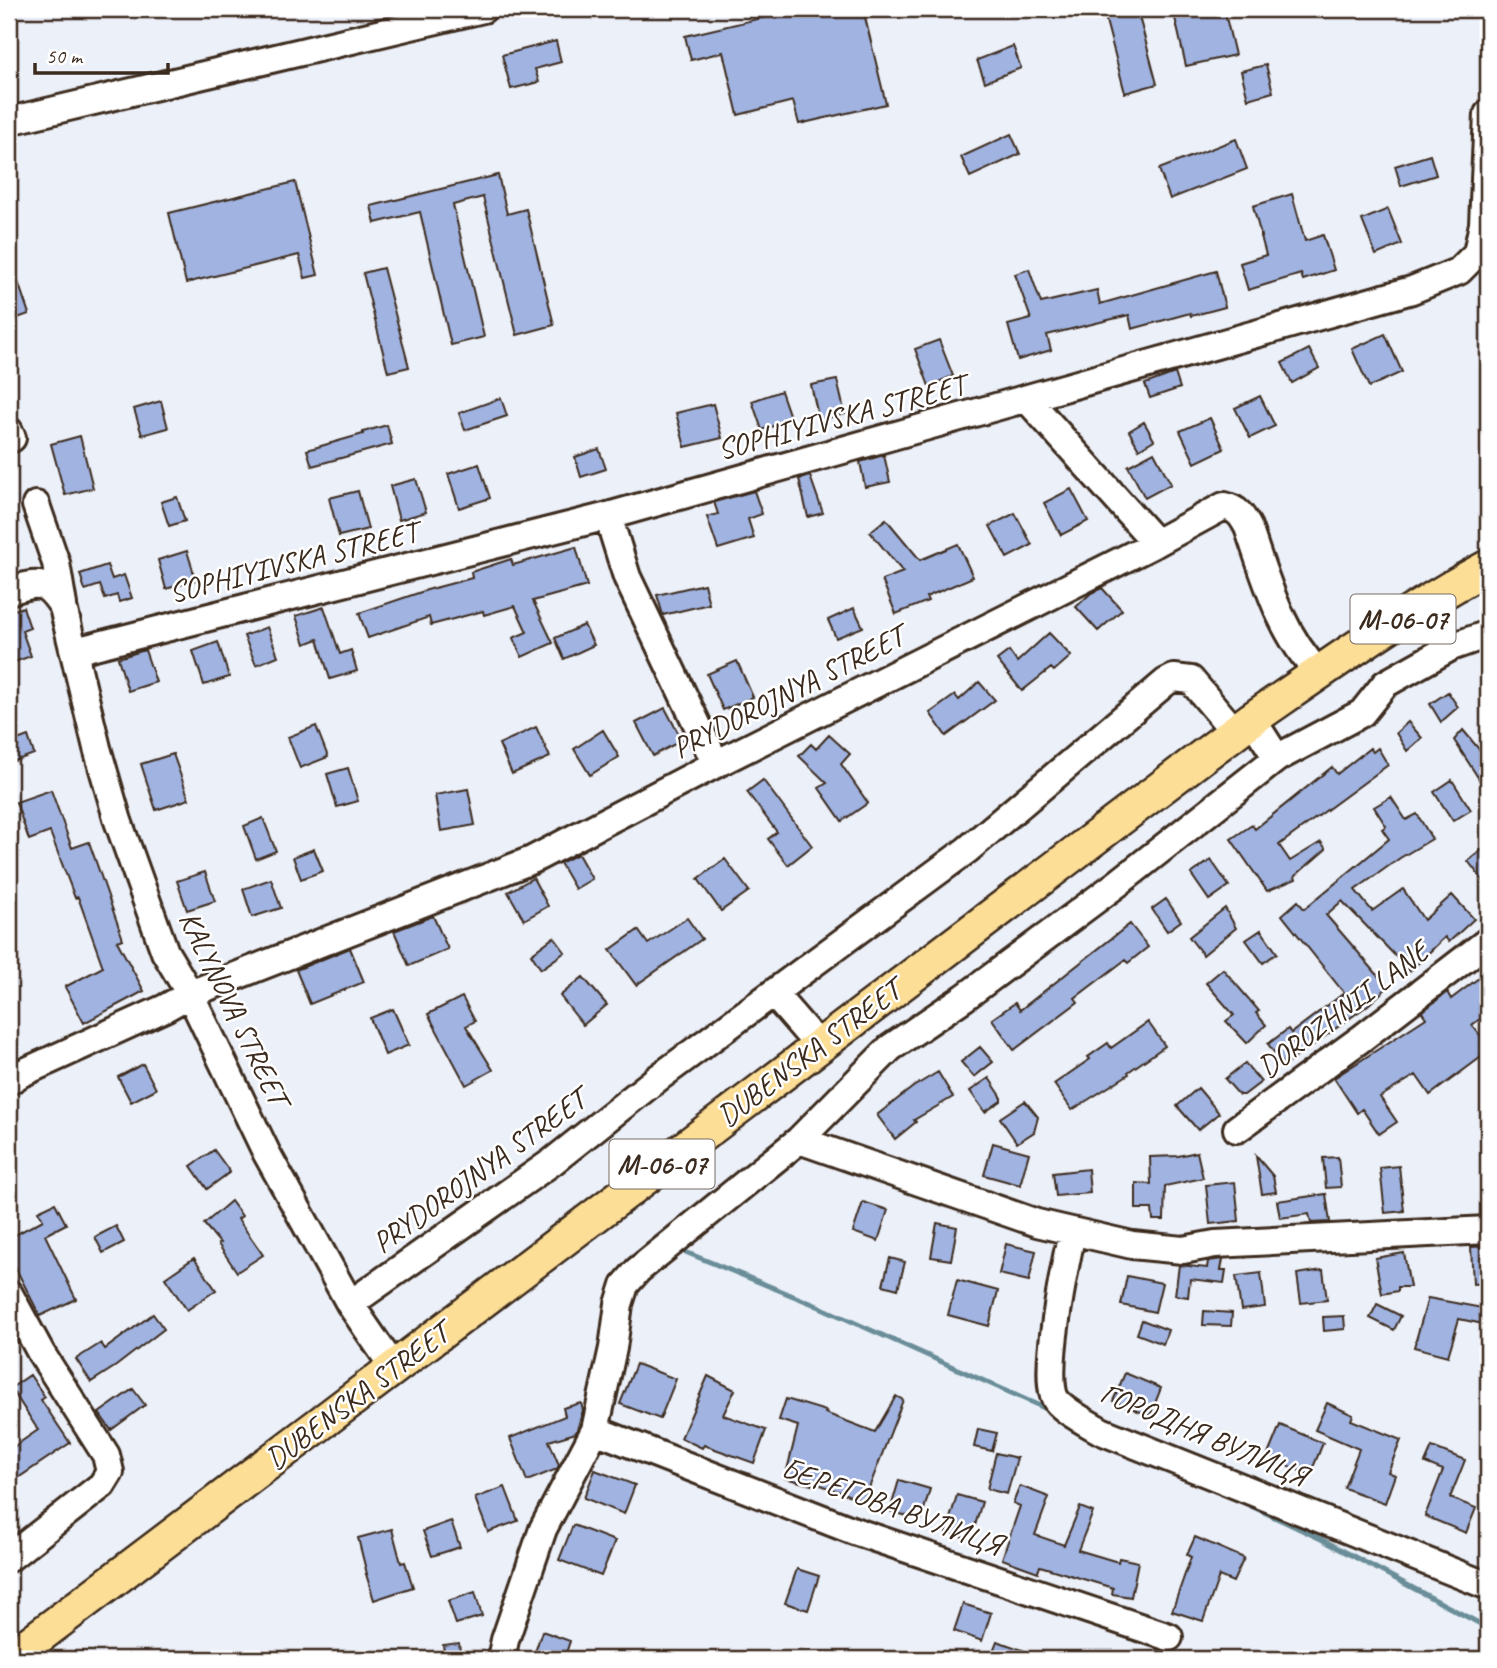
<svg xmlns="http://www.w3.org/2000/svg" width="1497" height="1668" font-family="Caveat,sans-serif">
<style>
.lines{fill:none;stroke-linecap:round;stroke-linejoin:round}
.stream{stroke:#6a8e99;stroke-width:5}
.building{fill:#a0b3e1;stroke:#3b2a1e;stroke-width:2}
.minor-casing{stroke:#3b2a1e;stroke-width:32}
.major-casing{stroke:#3b2a1e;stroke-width:38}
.minor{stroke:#fff;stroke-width:26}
.major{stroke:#fcde96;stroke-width:33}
.labels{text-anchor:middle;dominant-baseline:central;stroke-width:5;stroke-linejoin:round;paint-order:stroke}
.shield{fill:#fff;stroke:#766a62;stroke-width:2}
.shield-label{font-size:28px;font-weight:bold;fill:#3b2a1e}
.street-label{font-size:30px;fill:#3b2a1e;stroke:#fff}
</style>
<rect width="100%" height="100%" fill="#ecf0f9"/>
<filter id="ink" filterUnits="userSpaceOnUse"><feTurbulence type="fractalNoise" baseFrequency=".0143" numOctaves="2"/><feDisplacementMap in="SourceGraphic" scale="14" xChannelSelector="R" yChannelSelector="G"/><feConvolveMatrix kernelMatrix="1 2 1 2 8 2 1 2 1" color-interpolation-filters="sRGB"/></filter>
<g filter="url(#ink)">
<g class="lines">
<path class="stream" d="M678,1249L813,1304L1051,1411
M1234,1498L1321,1539L1488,1628"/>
</g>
<path class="building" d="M800,9H863L886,104L799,124L793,101L738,115L723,52L691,60L685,36Z
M1103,9H1137L1157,84L1125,93Z
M1173,9H1224L1235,55L1186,66Z
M556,41L561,62L535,69L539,82L511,89L502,55Z
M1013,46L1021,68L985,82L977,60Z
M1266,65L1273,92L1248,99L1241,71Z
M1011,134L1020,154L970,177L961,157Z
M1236,139L1247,169L1170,199L1159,169Z
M1430,155L1436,175L1401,186L1395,166Z
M498,175L507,214L526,209L554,325L517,335L483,197L453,205L484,337L451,345L420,212L375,223L371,206Z
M295,182L318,275L305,278L299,255L186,283L169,213Z
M1292,194L1305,241L1323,235L1334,270L1303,280L1301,274L1248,290L1240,263L1266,255L1253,206Z
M1388,209L1402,244L1376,255L1362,220Z
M11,261L29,314L9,321V262Z
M383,268L409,367L388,372L363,273Z
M1029,269L1041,303L1097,290L1100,304L1216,271L1225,307L1191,316L1190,313L1132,329L1129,315L1047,335L1051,350L1018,360L1008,325L1031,319L1015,274Z
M1385,334L1402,372L1369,387L1352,349Z
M939,340L953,376L929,386L915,349Z
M1309,349L1319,368L1292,383L1282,363Z
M1175,373L1180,388L1150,398L1145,384Z
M837,380L845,414L819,420L811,385Z
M781,391L791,420L762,430L752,401Z
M1260,396L1275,426L1250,438L1235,408Z
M501,398L507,416L465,430L459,413Z
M161,401L168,428L142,435L134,409Z
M713,404L722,438L685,447L676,413Z
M1210,418L1224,449L1195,463L1180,431Z
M1144,422L1154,440L1139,449L1129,431Z
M387,425L392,444L312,466L307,450L363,434V432Z
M80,436L93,488L65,495L51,444Z
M599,449L606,469L581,477L575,457Z
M1154,452L1171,484L1145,498L1128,466Z
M884,455L890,482L865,487L860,462Z
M479,464L490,498L459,508L448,474Z
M810,476L823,513L808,517L799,479Z
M416,479L426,512L399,520L390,486Z
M1071,489L1088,521L1061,535L1044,503Z
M358,491L368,529L339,536L329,498Z
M754,491L762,514L748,519L754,538L718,549L707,517L718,514L714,502Z
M177,497L185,521L169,526L161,502Z
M1015,513L1032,545L1007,558L990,526Z
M886,519L920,560L958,544L973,577L926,597L928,601L896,614L882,580L903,572L870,532Z
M576,547L587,586L533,601L553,643L522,657L513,638L527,632L515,606L484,615L483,611L431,625L429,617L368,638L359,613L427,590L472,578L471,572L511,559L513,565Z
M187,551L196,580L166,589L158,560Z
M107,565L112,579L124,575L132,598L119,602L117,595L105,599L100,585L85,590L80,574Z
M704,584L709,604L663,615L657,595Z
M1102,588L1122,610L1098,631L1076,607L1091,593Z
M9,606H14L15,610L23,607L30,628L22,631L31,656L9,664Z
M324,607L340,654L351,650L357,671L330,679L318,639L305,644L296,616Z
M854,608L863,627L836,638L828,620Z
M584,625L594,645L564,659L555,638Z
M267,627L278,656L256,665L244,636Z
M1049,633L1071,656L1054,671L1051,668L1022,691L997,660L1009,651L1017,662Z
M218,642L229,677L204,685L193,651Z
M145,650L156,682L128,691L118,658Z
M737,661L753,697L723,710L707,674Z
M979,682L995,700L946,736L930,713L955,695L959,700Z
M1448,692L1458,707L1441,722L1430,704Z
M665,708L682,740L653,756L636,723Z
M1408,722L1422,738L1407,751L1396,733Z
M316,726L328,757L300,768L288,737Z
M536,727L550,757L512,774L499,744Z
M603,730L619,757L590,775L574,749Z
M1463,730L1488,760V793L1454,740Z
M829,735L850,754L841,764L868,803L842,821L819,788L827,783L799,756L811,744L816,749Z
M28,736L34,754L9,763V743Z
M1370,748L1373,752L1378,748L1388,765L1279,845L1290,861L1321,842L1326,849L1295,876L1296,879L1267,891L1231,839L1252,825L1255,829L1332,767L1337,774Z
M173,754L189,799L156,810L141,764Z
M348,768L358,801L337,807L327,774Z
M763,780L812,846L788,865L768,839L777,832L747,792Z
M1452,780L1471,810L1453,821L1434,792Z
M468,789L475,825L441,831L435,795Z
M51,790L72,848L89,842L123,939L117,941L144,991L84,1023L65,987L103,967L78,897L75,898L50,832L29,840L16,802Z
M1391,797L1406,820L1417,814L1432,839L1400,858L1355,890L1372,911L1403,889L1424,920L1452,895L1474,919L1449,942L1445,937L1410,971L1342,901L1326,915L1388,987L1368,1005L1284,1066L1268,1044L1288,1029L1291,1033L1344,993L1282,915L1298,901L1304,909L1389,839L1382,829L1386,826L1374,807Z
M263,818L276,851L256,859L244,826Z
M1488,845V887L1468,861Z
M314,849L323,871L301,879L293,857Z
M578,854L592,879L575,889L560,863Z
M725,859L749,891L721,911L698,879Z
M1211,860L1229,886L1209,900L1191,874Z
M205,872L215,901L187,910L177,881Z
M533,878L548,906L524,920L508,892Z
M271,879L281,908L252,917L243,889Z
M1166,899L1181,921L1167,931L1152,909Z
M1225,908L1236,928L1203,955L1189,937Z
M433,916L448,949L409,966L394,931Z
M687,918L702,939L636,985L610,950L638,930L648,944Z
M1130,924L1148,947L1128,963L1125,960L1075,998L1078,1002L1014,1050L992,1019L1015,1003L1020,1010Z
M1261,930L1277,953L1263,963L1246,940Z
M554,937L565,952L541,969L531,954Z
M350,948L364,982L310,1004L296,970Z
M1223,969L1259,1011L1256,1013L1266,1025L1247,1043L1226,1021L1234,1015L1206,983Z
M1488,971V1013L1472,1025L1488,1045V1052L1430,1095L1416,1075L1380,1097L1397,1122L1379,1134L1362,1109L1357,1113L1334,1078L1426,1018L1422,1012L1447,992L1451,999Z
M583,977L607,1005L583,1025L560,996Z
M462,997L475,1021L466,1026L493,1070L466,1085L428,1014Z
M393,1009L409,1045L385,1055L370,1018Z
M1148,1022L1165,1046L1128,1072L1129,1074L1072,1110L1054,1084L1090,1059L1088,1057L1108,1043L1111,1048Z
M980,1047L993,1062L974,1077L961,1062Z
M1245,1063L1261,1082L1244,1095H1239L1225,1079Z
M143,1064L156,1089L131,1102L118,1077Z
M938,1072L953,1097L914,1120L916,1122L895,1139L877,1115L913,1087Z
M989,1078L1001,1096V1101L985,1112L970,1091Z
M1198,1088L1219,1113L1198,1130L1177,1106Z
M1025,1101L1038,1117L1034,1132L1017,1143L1000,1118Z
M993,1143L1029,1153L1020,1185L984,1175Z
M214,1150L230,1172L207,1189L191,1166Z
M1197,1152L1203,1178L1165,1186L1164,1220H1153L1152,1209H1136V1183L1151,1184L1150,1157L1178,1156Z
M1256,1156L1273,1176L1276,1192L1262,1194Z
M1338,1157L1341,1187L1326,1188L1323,1158Z
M1399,1166L1404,1211L1385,1213L1380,1168Z
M1088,1169L1090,1193L1056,1196L1053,1173Z
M1235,1182L1239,1221L1210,1224L1206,1185Z
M1326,1194L1330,1222L1311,1223L1309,1214L1280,1218L1277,1201Z
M231,1201L242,1216L238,1219L263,1255L237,1272L218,1244L220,1243L204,1224Z
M863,1202L888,1210L878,1241L853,1232Z
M55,1203L66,1224L45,1235L76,1299L40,1316L9,1255V1238L43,1220L38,1211Z
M937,1223L957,1227L951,1260L931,1257Z
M116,1226L124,1242L103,1253L95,1237Z
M1006,1244L1036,1251L1029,1281L999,1274Z
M1488,1246V1283L1473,1284L1471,1247Z
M1404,1253L1410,1287H1398V1291L1382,1294L1375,1258Z
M194,1258L216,1290L187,1310L165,1278Z
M890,1258L905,1262L898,1289L883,1285Z
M1223,1259L1221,1270H1226L1224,1283L1190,1279L1188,1297L1175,1295L1179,1265L1207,1268L1208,1261Z
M1323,1270L1327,1300L1301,1303L1297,1274Z
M1261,1273L1265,1307L1241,1310L1236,1276Z
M1127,1276L1162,1283L1155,1312L1121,1305Z
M957,1280L998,1291L989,1326L948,1315Z
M1428,1298L1488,1309V1325L1459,1319L1448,1356L1414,1347Z
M1377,1304L1401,1316L1394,1330L1370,1318Z
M1204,1311L1232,1313L1231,1326L1203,1325Z
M153,1314L164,1329L116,1366L91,1382L76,1359L101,1343L105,1349Z
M1344,1316L1345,1329L1324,1331L1323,1317Z
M1142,1320L1168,1330L1163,1344L1137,1334Z
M636,1364L676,1379L660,1419L620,1404Z
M1125,1373L1161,1388L1150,1416L1113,1401Z
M30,1375L45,1397L41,1400L70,1443L9,1484V1450L38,1430L11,1388Z
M708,1376L735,1390L723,1415L766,1430L754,1463L704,1445L702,1448L681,1438Z
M133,1389L145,1405L111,1430L99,1413Z
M896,1396L903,1400L864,1501L813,1482L812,1485L785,1478L798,1426L779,1420L786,1399L826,1411L825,1413L875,1432Z
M581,1403L583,1410L576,1433L549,1441L559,1465L557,1469L527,1481L510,1438L565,1416L563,1408Z
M1327,1403L1353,1415L1351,1420L1401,1440L1388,1472L1395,1475L1385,1503L1344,1488L1359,1449L1315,1430Z
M1280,1425L1323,1443L1310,1475L1267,1457Z
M978,1429L997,1433L992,1451L974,1447Z
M1432,1447L1465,1460L1450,1498L1476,1508L1466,1533L1425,1516L1443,1470L1425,1463Z
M996,1453L1017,1458L1007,1494L987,1489Z
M595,1470L635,1485L624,1514L584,1498Z
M899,1480L930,1489L921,1520L890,1511Z
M1020,1486L1049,1497L1035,1535L1064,1545L1080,1507L1093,1512L1078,1550L1118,1562L1119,1558L1138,1562L1131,1597L1112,1594L1113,1588L1040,1566L1038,1572L1002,1559L1020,1506L1013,1503Z
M505,1487L518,1521L488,1532L475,1498Z
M957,1495L982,1502L971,1539L946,1532Z
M451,1521L460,1547L432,1556L423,1531Z
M573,1525L615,1541L601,1576L559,1560Z
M392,1529L401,1563L405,1562L413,1587L374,1600L366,1574H367L358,1538Z
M1195,1537L1244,1558L1233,1582L1219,1576L1203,1621L1172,1611L1191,1557L1187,1555Z
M797,1569L819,1576L808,1610L785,1603Z
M475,1592L482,1616L456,1624L448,1601Z
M963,1604L991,1613L982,1641L954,1631Z
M542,1631L570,1641L564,1659H547L534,1655Z
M997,1641L1042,1657V1659H990Z
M459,1643L461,1659H445L443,1645Z"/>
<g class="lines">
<defs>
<path id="minor" d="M9,121L483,9
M1028,400L1156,543
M9,431L12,438
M36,505L56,563L63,605
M608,516L627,577L716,764
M9,591C38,582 45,579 63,607L97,748L118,821L165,952L190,994L267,1154L350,1304L394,1368
M75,651L608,516L1412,290L1459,271L1477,253L1483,224L1488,114
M1252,719L1277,758
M773,993L818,1045
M9,1081L20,1074L165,1008L190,994L532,860L716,764L1156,543L1224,506C1238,509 1242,516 1248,527C1266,579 1280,633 1319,673
M1237,1129L1362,1038L1488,941
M799,1140L1037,1223L1132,1245L1183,1250L1215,1244L1488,1230
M1072,1232C1066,1261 1041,1378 1056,1400C1064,1411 1089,1424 1101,1431L1488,1586
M9,1294L41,1353L106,1455L110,1472L102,1485L9,1558
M350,1304L552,1162L658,1078L967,850L1166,682L1174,678L1191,680L1235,732
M595,1430L854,1531L1169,1637
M501,1659L505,1640L543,1529L595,1430L613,1348L619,1304L625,1285L638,1270L799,1140L890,1048L965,997L1117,884L1277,758L1362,713L1385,684L1451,647L1488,634"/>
<path id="major" d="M9,1659L1252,719C1329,666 1406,611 1488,567"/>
</defs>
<use href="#minor" class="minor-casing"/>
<use href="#major" class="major-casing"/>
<use href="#minor" class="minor"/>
<use href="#major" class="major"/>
</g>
</g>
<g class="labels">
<g class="shield">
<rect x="1350.5" y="594.5" width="105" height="49" rx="5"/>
<rect x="609.5" y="1139.5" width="105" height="49" rx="5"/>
</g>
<g class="shield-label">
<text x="1403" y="619">М-06-07</text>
<text x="662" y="1164">М-06-07</text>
</g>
<g class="street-label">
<text transform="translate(841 417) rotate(-15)">SOPHIYIVSKA STREET</text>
<text transform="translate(293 562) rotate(-14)">SOPHIYIVSKA STREET</text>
<text transform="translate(788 692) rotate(-27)">PRYDOROJNYA STREET</text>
<text transform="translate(234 1008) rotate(64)">KALYNOVA STREET</text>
<text transform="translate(1343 1009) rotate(-37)">DOROZHNII LANE</text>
<text transform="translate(809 1053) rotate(-37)">DUBENSKA STREET</text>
<text transform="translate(479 1171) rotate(-36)">PRYDOROJNYA STREET</text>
<text transform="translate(357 1396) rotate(-37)">DUBENSKA STREET</text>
<text transform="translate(1204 1434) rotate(23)">ГОРОДНЯ ВУЛИЦЯ</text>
<text transform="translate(892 1506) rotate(20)">БЕРЕГОВА ВУЛИЦЯ</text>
</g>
</g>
<rect width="1497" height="1668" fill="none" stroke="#fff" stroke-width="35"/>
<rect x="18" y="18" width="1462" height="1633" fill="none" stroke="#3b2a1e" stroke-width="2.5" filter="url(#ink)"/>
<path d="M35 63v10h133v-10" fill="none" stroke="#3b2a1e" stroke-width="3.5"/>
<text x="46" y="63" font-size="21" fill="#3b2a1e" stroke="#ffffff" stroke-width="5" paint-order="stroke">50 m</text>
</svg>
